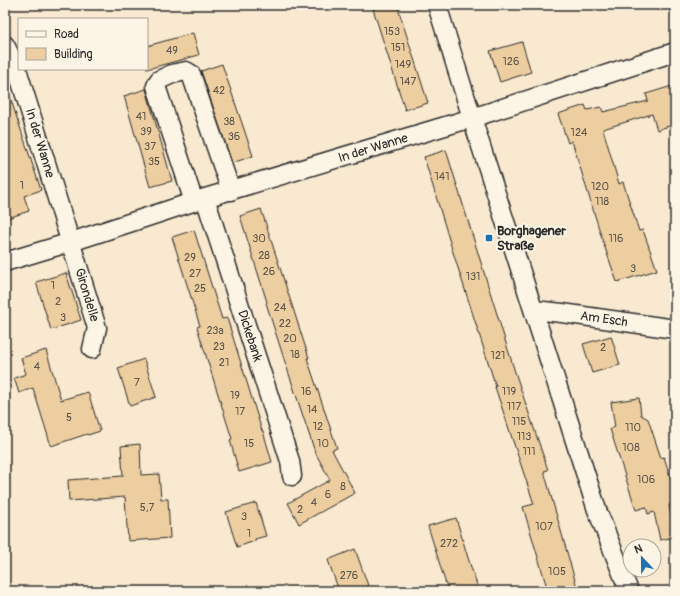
<svg xmlns="http://www.w3.org/2000/svg" width="680" height="596" font-family="Pangolin,sans-serif">
<style>
.building{fill:#edcea0;stroke:#2b2b2b}
.lines{fill:none;stroke-linecap:round;stroke-linejoin:round}
.street-casing{stroke:#2b2b2b;stroke-width:21}
.street{stroke:#fcf5e5;stroke-width:18}
.poi-dot{fill:#1f6fb2;stroke:#fcf5e5;stroke-width:1.5}
.labels{text-anchor:middle;dominant-baseline:central;stroke-width:4;stroke-linejoin:round;paint-order:stroke}
.number-label{font-size:11px;fill:#5c5448}
.street-label{font-size:13px;fill:#2b2b2b;stroke:#fcf5e5}
.poi-label{font-size:13px;font-weight:bold;fill:#2b2b2b;stroke:#fcf5e5;text-anchor:start}
</style>
<rect width="100%" height="100%" fill="#f8e9d0"/>
<filter id="ink" filterUnits="userSpaceOnUse"><feTurbulence type="fractalNoise" baseFrequency=".025" numOctaves="2"/><feDisplacementMap in="SourceGraphic" scale="8" xChannelSelector="R" yChannelSelector="G"/><feConvolveMatrix kernelMatrix="1 2 1 2 8 2 1 2 1" color-interpolation-filters="sRGB"/></filter>
<g filter="url(#ink)">
<path class="building" d="M385,5H397L428,103L405,110L373,9Z
M193,33L199,55L147,69V46Z
M522,42L531,72L500,82L490,51Z
M222,64L253,156L232,163L201,71Z
M672,86L675,96V124L657,130L652,114L603,129L619,184L623,182L639,231L643,230L657,270L617,282L604,245L572,141L568,143L558,114L585,105L587,110L601,107L603,112L648,101L646,94Z
M146,89L172,181L150,187L124,96Z
M8,91L41,190L24,196L29,211L5,219V92Z
M446,150L514,369L548,470L544,471L578,591H548L523,507L534,504L495,387H496L452,249L424,157Z
M261,209L309,358H307L337,448L332,450L355,493L299,524L288,503L330,480L315,452L286,365L266,303L267,302L240,216Z
M194,230L222,319L227,318L262,431H263L272,462L239,472L230,440L232,439L197,327L200,326L172,237Z
M66,273L81,320L51,330L36,282Z
M611,336L620,365L592,373L583,344Z
M46,350L61,400L88,392L100,431L88,435L87,434L51,446L33,388L19,393L14,378L26,374L21,358Z
M144,359L156,397L130,406L118,368Z
M639,398L641,415L648,419L661,458L664,457L675,492V503L669,505L675,537L660,540L654,512L648,514L646,507L636,510L610,429L615,427L611,402Z
M140,444L141,475L159,474L161,499H168L170,538L128,541L125,497L69,501L68,480L123,476L121,446Z
M256,503L266,536L255,539V541L237,547L226,512Z
M456,518L469,561L479,591H448L428,526Z
M355,549L370,591H339L328,560Z"/>
<g class="lines">
<defs>
<path id="street" d="M437,5L472,118L597,510L629,591
M5,45L17,69L97,328L92,349
M205,198L290,461L292,476
M194,202L156,86L159,80L172,74L186,71L191,74L231,191
M5,262L71,242L205,198L472,118L675,52
M534,310L562,313L675,329"/>
</defs>
<use href="#street" class="street-casing"/>
<use href="#street" class="street"/>
</g>
</g>
<rect class="poi-dot" x="485" y="234" width="8" height="8" rx="2"/>
<g class="labels">
<g class="number-label">
<text x="392" y="31">153</text>
<text x="398" y="47">151</text>
<text x="172" y="50">49</text>
<text x="511" y="61">126</text>
<text x="403" y="64">149</text>
<text x="408" y="81">147</text>
<text x="219" y="90">42</text>
<text x="141" y="116">41</text>
<text x="229" y="121">38</text>
<text x="146" y="131">39</text>
<text x="579" y="132">124</text>
<text x="234" y="136">36</text>
<text x="150" y="146">37</text>
<text x="154" y="161">35</text>
<text x="442" y="176">141</text>
<text x="22" y="185">1</text>
<text x="600" y="186">120</text>
<text x="602" y="201">118</text>
<text x="259" y="238">30</text>
<text x="616" y="238">116</text>
<text x="264" y="255">28</text>
<text x="190" y="257">29</text>
<text x="633" y="268">3</text>
<text x="269" y="271">26</text>
<text x="195" y="273">27</text>
<text x="473" y="276">131</text>
<text x="53" y="285">1</text>
<text x="200" y="288">25</text>
<text x="58" y="301">2</text>
<text x="280" y="307">24</text>
<text x="63" y="317">3</text>
<text x="285" y="323">22</text>
<text x="215" y="330">23a</text>
<text x="290" y="338">20</text>
<text x="219" y="346">23</text>
<text x="603" y="347">2</text>
<text x="295" y="354">18</text>
<text x="498" y="355">121</text>
<text x="224" y="362">21</text>
<text x="37" y="366">4</text>
<text x="137" y="382">7</text>
<text x="306" y="391">16</text>
<text x="509" y="391">119</text>
<text x="235" y="395">19</text>
<text x="514" y="406">117</text>
<text x="312" y="409">14</text>
<text x="240" y="411">17</text>
<text x="69" y="417">5</text>
<text x="519" y="421">115</text>
<text x="318" y="426">12</text>
<text x="633" y="427">110</text>
<text x="524" y="436">113</text>
<text x="249" y="443">15</text>
<text x="323" y="443">10</text>
<text x="631" y="447">108</text>
<text x="529" y="451">111</text>
<text x="646" y="479">106</text>
<text x="343" y="486">8</text>
<text x="328" y="494">6</text>
<text x="314" y="502">4</text>
<text x="147" y="507">5,7</text>
<text x="300" y="509">2</text>
<text x="244" y="516">3</text>
<text x="544" y="526">107</text>
<text x="249" y="533">1</text>
<text x="449" y="543">272</text>
<text x="557" y="571">105</text>
<text x="349" y="575">276</text>
</g>
<g class="street-label">
<text transform="translate(40 143) rotate(73)">In der Wanne</text>
<text transform="translate(373 148) rotate(-17)">In der Wanne</text>
<text transform="translate(87 295) rotate(73)">Girondelle</text>
<text transform="translate(604 319) rotate(8)">Am Esch</text>
<text transform="translate(250 336) rotate(72)">Dickebank</text>
</g>
<g class="poi-label">
<text x="497" y="231">Borghagener<tspan x="497" dy="15">Straße</tspan></text>
</g>
</g>
<rect width="680" height="596" fill="none" stroke="#fcf5e5" stroke-width="20"/>
<rect x="10" y="10" width="660" height="576" fill="none" stroke="#2b2b2b" stroke-width="1.5" filter="url(#ink)"/>
<rect x="18" y="18" width="130" height="52" fill="#fcf5e5" stroke="#a8a49b"/>
<rect x="26" y="31" width="20" height="6" fill="#fcf5e5" stroke="#a8a49b"/>
<text x="54" y="38" font-size="12" fill="#2b2b2b">Road</text>
<rect x="26" y="48" width="20" height="12" fill="#edcea0" stroke="#a8a49b"/>
<text x="54" y="58" font-size="12" fill="#2b2b2b">Building</text>
<g transform="translate(642 558) rotate(338)"><circle r="19" fill="#fcf5e5" stroke="#a8a49b"/>
<path d="M0-3L7 15L0 10L-7 15Z" fill="#1f6fb2"/>
<text y="-6" font-size="11" font-weight="bold" text-anchor="middle" fill="#2b2b2b">N</text>
</g>
</svg>
